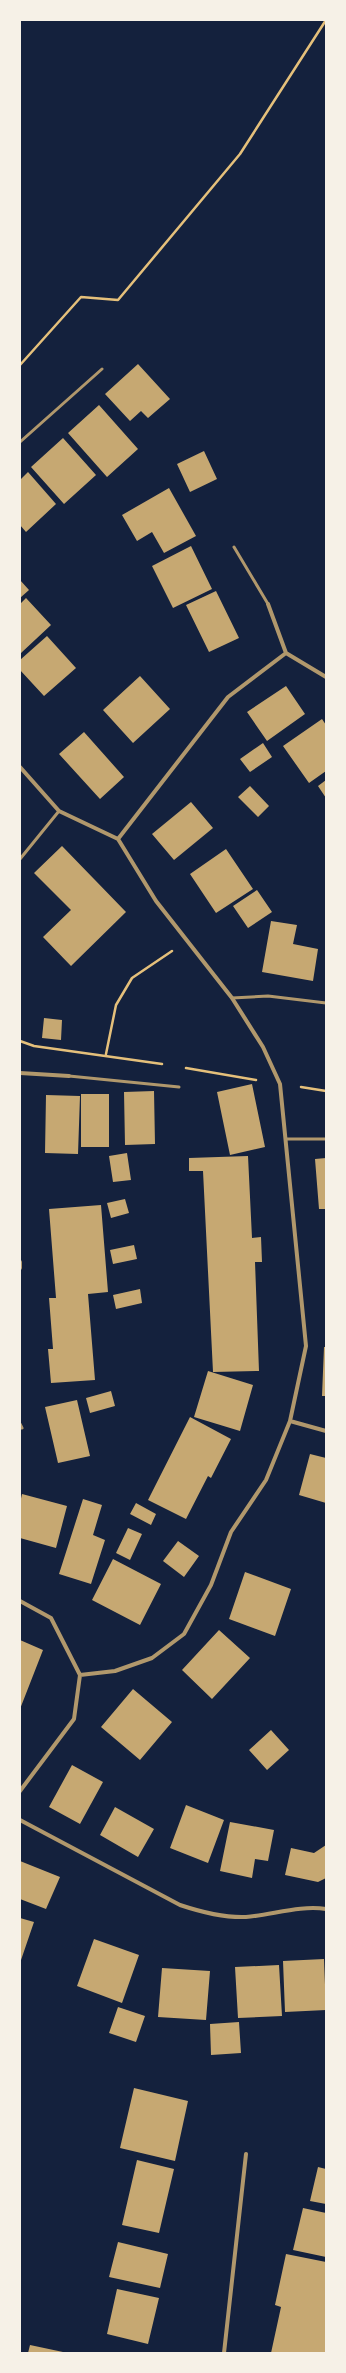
<svg xmlns="http://www.w3.org/2000/svg" width="346" height="2373" font-family="'Playfair Display',serif">
<style>
.building{fill:#c6a872}
.lines{fill:none;stroke-linecap:round;stroke-linejoin:round}
.path{stroke:#e5c07b;stroke-width:2.5}
.service{stroke:#b1986c;stroke-width:3}
.minor{stroke:#b1986c;stroke-width:4}
</style>
<rect width="100%" height="100%" fill="#14213d"/>
<path class="building" d="M138,364L170,399L148,418L141,411L130,421L105,394Z
M99,405L138,449L107,477L68,433Z
M63,438L96,475L64,504L31,467Z
M204,451L217,479L190,492L177,464Z
M28,472L56,504L26,532L20,525V480Z
M169,488L196,536L164,553L152,532L137,541L122,515Z
M191,546L212,589L173,608L152,566Z
M20,580L29,590L20,598Z
M216,591L239,638L209,652L186,605Z
M26,598L51,625L21,653L20,604Z
M47,636L76,668L44,696L20,670V660Z
M140,676L170,709L133,743L103,710Z
M286,686L305,714L267,741L247,712Z
M322,719L326,725V771L309,783L283,746Z
M84,732L124,777L100,799L59,754Z
M263,743L272,757L250,772L240,759Z
M326,780V798L318,786Z
M250,786L269,806L258,817L238,797Z
M191,802L213,828L174,860L152,834Z
M62,846L126,912L71,966L43,937L71,910L34,873Z
M226,849L253,889L216,913L190,874Z
M257,890L272,912L248,928L233,906Z
M271,921L297,925L293,944L318,949L313,981L262,972Z
M44,1018L62,1020L61,1040L42,1038Z
M252,1084L265,1147L230,1155L217,1092Z
M154,1091L155,1144L125,1145L124,1092Z
M81,1094H109V1147H81Z
M46,1095L80,1096L78,1154L45,1153Z
M127,1153L131,1180L113,1182L109,1156Z
M248,1156L252,1238L261,1237L262,1262H255L259,1371L213,1372L203,1171H189V1158Z
M326,1158V1209H319L315,1159Z
M125,1199L129,1213L111,1218L107,1203Z
M101,1205L108,1292L88,1294L95,1380L51,1383L48,1349H53L49,1298H56L49,1209Z
M134,1245L137,1259L113,1264L110,1250Z
M140,1289L142,1303L116,1309L113,1295Z
M324,1347H326V1396H322Z
M208,1371L253,1385L240,1431L194,1417Z
M111,1391L115,1406L90,1413L86,1398Z
M77,1400L90,1456L58,1463L45,1407Z
M190,1417L231,1439L211,1478L208,1476L186,1519L148,1500Z
M310,1454L326,1458V1503L299,1495Z
M22,1494L67,1506L56,1548L20,1538V1503Z
M83,1499L102,1505L93,1535L105,1540L91,1584L59,1574Z
M136,1503L156,1514L151,1525L130,1514Z
M128,1528L142,1534L130,1560L116,1553Z
M178,1541L199,1556L184,1577L163,1561Z
M113,1559L161,1584L140,1625L92,1600Z
M245,1572L291,1589L275,1636L229,1619Z
M219,1630L250,1658L212,1699L182,1670Z
M20,1640L43,1650L20,1709Z
M133,1689L172,1722L140,1760L101,1727Z
M271,1730L289,1750L267,1770L249,1750Z
M72,1765L103,1782L80,1824L49,1807Z
M186,1805L224,1820L208,1863L170,1848Z
M115,1807L154,1829L138,1857L100,1835Z
M230,1822L274,1830L268,1861L255,1859L252,1878L220,1871Z
M326,1845V1878L318,1882L285,1875L291,1848L314,1853Z
M20,1861L60,1877L46,1909L20,1899Z
M20,1918L34,1922L20,1963Z
M94,1939L139,1955L122,2003L77,1986Z
M324,1959L326,2010L285,2012L283,1961Z
M279,1965L282,2016L238,2018L235,1967Z
M162,1968L210,1971L206,2020L158,2017Z
M118,2007L145,2016L136,2042L109,2033Z
M239,2022L241,2053L211,2055L210,2024Z
M134,2088L188,2101L175,2161L120,2148Z
M137,2160L174,2169L159,2233L122,2225Z
M318,2167L326,2169V2204L310,2201Z
M303,2208L326,2213V2257L293,2250Z
M118,2242L168,2254L160,2288L109,2277Z
M286,2254L326,2262V2353H271L281,2307L275,2305Z
M117,2289L159,2298L148,2344L107,2334Z
M30,2345L63,2352V2353H28Z"/>
<g class="lines">
<path class="path" d="M20,365L81,297L118,300L240,154L326,20
M20,1041L34,1046L162,1064
M106,1054L116,1005L132,978L172,951
M186,1068L256,1080
M301,1087L326,1091"/>
<path class="service" d="M20,442L102,369
M234,547L268,604
M20,859L59,811
M232,998L268,996L326,1003
M69,1076L179,1087
M286,1139H326
M20,1424L22,1428"/>
<path class="minor" d="M268,604L286,653L326,677
M20,767L59,811L118,839L156,901L232,998L263,1047L280,1084L306,1346L290,1421L266,1480L231,1532L211,1585L184,1634L152,1658L115,1671L80,1675
M118,839L228,697L286,653
M20,1073L69,1076
M20,1262V1268
M290,1421L326,1431
M20,1601L51,1618L80,1675
M20,1791L74,1719L80,1675
M20,1820L180,1905C201,1912 223,1918 246,1917C272,1915 300,1905 326,1909
M224,2353L246,2154"/>
</g>
<rect width="346" height="2373" fill="none" stroke="#f6f1e7" stroke-width="42"/>
</svg>
